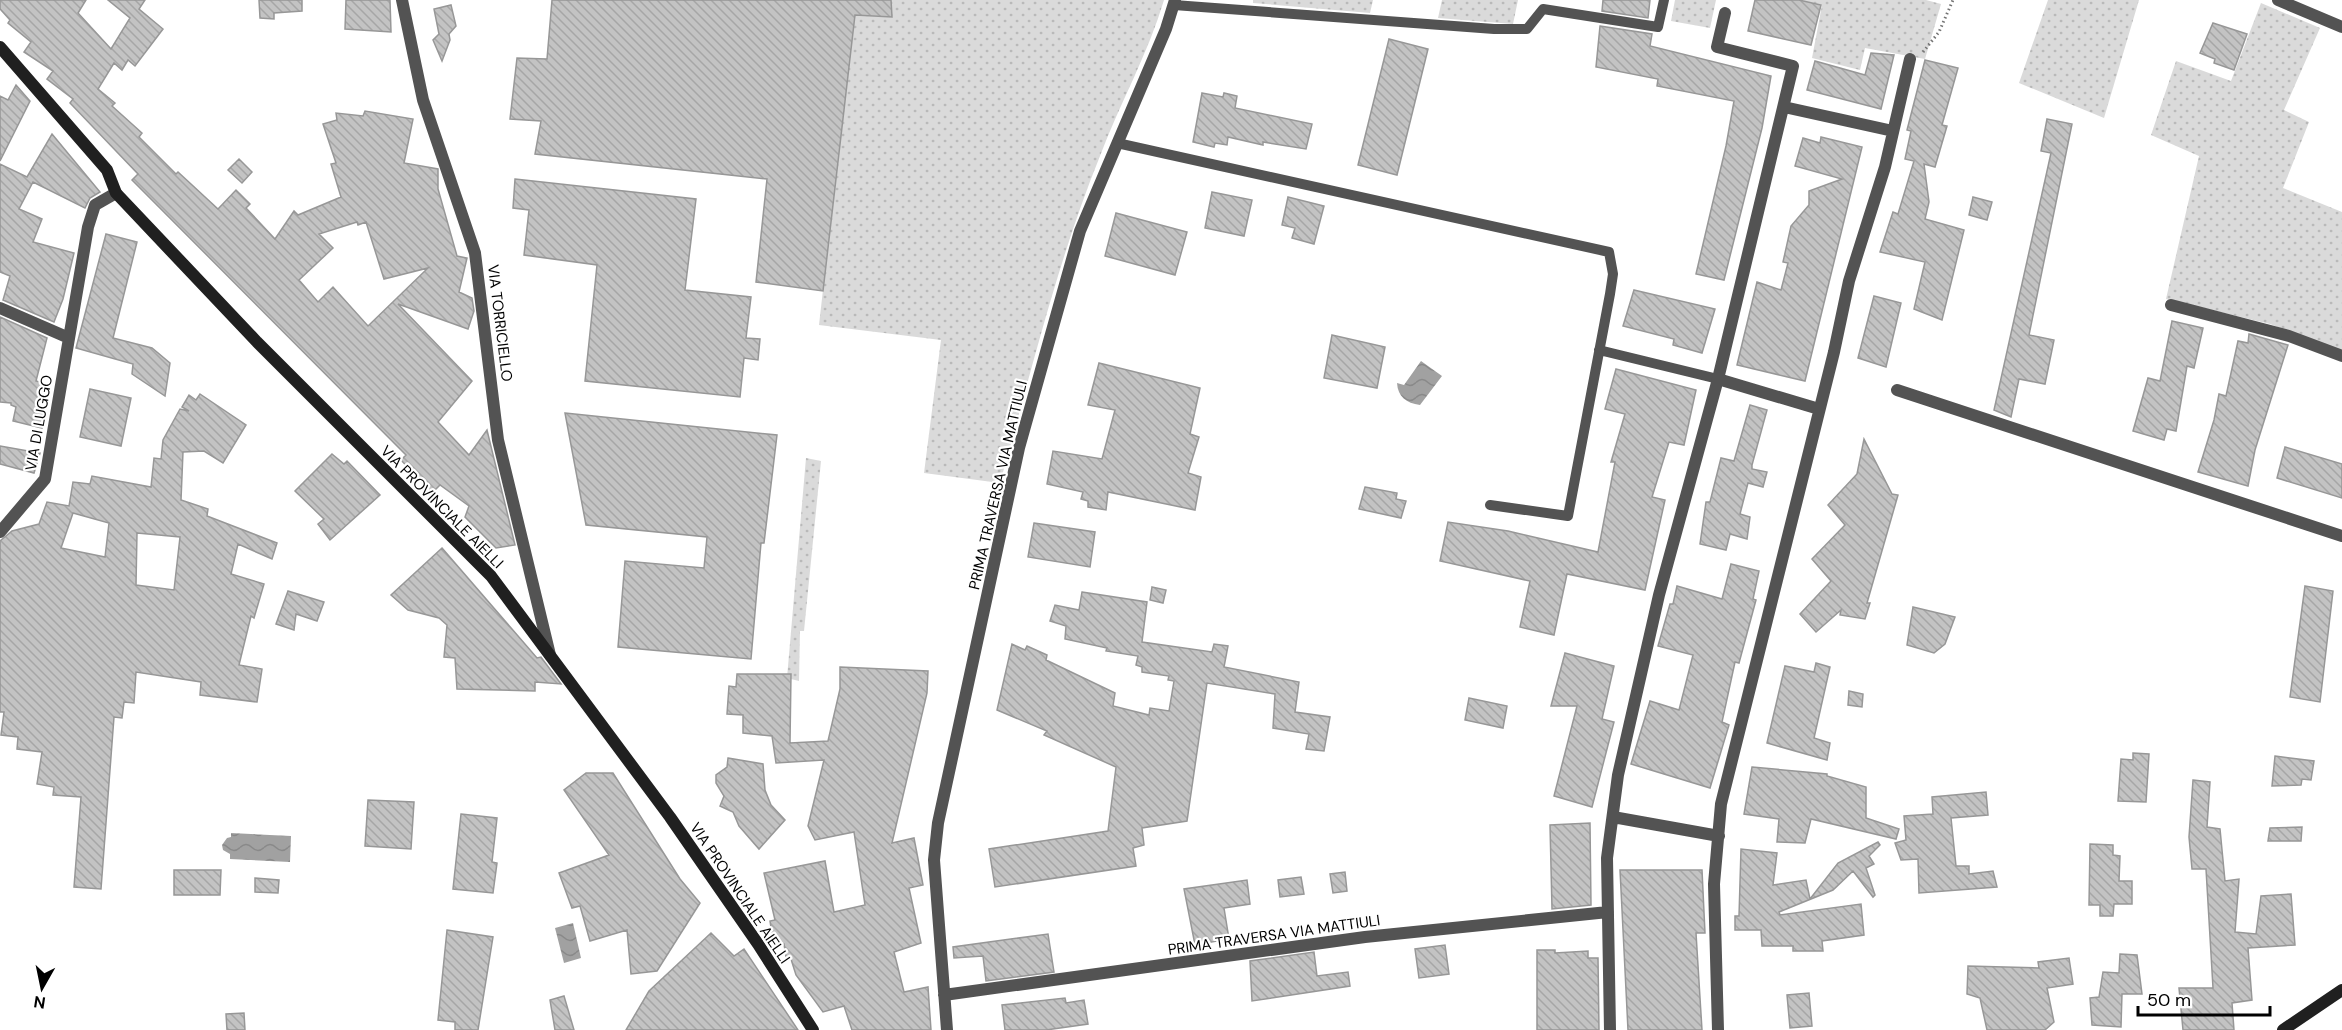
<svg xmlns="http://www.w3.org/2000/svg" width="2342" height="1030" font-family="'DM Sans',sans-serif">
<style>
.grass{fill:url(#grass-dots)}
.water{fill:url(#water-waves)}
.building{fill:url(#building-back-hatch);stroke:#979797;stroke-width:1.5;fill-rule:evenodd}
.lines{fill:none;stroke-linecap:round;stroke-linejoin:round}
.path{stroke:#757575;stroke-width:3;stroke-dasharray:1.5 3;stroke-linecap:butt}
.lane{stroke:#535353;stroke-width:10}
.street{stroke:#535353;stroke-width:12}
.secondary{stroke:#202020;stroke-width:12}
.labels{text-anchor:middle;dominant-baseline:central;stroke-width:4.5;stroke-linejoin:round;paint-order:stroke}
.street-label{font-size:15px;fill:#000;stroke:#fff}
</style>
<defs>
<pattern id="grass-dots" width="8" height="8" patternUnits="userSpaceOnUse" patternTransform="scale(1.5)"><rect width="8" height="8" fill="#dadada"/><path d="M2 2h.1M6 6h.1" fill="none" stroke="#b9b9b9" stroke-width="1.8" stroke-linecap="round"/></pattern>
<pattern id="water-waves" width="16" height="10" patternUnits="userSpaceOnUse" patternTransform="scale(1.5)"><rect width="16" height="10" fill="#a1a1a1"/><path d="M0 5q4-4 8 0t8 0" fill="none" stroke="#898989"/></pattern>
<pattern id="building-back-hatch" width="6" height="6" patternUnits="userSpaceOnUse" patternTransform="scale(1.5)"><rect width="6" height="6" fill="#c3c3c3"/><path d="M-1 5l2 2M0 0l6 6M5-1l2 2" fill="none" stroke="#a6a6a6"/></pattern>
</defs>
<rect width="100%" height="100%" fill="#fff"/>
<path class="grass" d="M856,0H1164C1148,54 1120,103 1100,156C1057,262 1031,373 1000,483L924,473L941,340L819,325Z
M1253,0H1373L1370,13L1253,3Z
M1442,0H1518L1513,24L1438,18Z
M1675,0H1716L1710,28L1671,21Z
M1797,0H1926L1941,4L1925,59L1865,48L1860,70L1812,58L1822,5Z
M2048,0H2139L2104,118L2019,83Z
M2261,3L2320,28L2284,110L2309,122L2283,188L2342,212V352L2270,324L2166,299L2199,156L2151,135L2176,61L2231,81Z
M806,458L821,461L804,631H800L799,681L787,678Z"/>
<path class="water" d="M1421,361L1442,376L1420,405C1406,403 1398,397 1397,383L1404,385Z
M231,833L291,836L290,862L230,859V854L223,850L222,845L227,838L231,837Z
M573,923L581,958L564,963L555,928Z"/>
<path class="building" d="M0,0H86L78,13L111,49L130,18L108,0H145L139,9L163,29L135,66L128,60L122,70L114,63L98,89L115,103L112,106L142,133L139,137L176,174L178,172L218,209L236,190L250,204L246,208L275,239L294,211L298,215L341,197L331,164L336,163L323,124L337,120L336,113L363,116L365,111L413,119L404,163L438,169V189L457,256L467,258L459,292L472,298L474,311L468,329L398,304L472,381L438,422L469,455L487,430L515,545L496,548L465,517L469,506L440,485L432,493L401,460L406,455L132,180L138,174L70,103L73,99L47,79L53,71L24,52L31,42L8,23L10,20L0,9ZM357,222L358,225L366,222L384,279L428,268L368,326L333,287L318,302L299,280L333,248L319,234Z
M259,0H302V11L274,13V19L260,18Z
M346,0H390L391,32L345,29Z
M552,0H891L892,17L855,15L823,291L756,282L767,179L535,154L541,121L510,119L517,58L547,59Z
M1603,0H1650L1648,18L1602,11Z
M1755,0H1799L1821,5L1811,45L1748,31Z
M451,5L456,26L449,34L450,40L442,61L433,40L439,34L434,9Z
M2213,23L2247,34L2234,70L2214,63L2215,59L2200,53Z
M1600,26L1652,34L1650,46L1771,76L1762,128L1724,280L1696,274L1726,146L1734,101L1657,86L1658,79L1596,67Z
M1389,39L1428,49L1397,175L1358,165Z
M1871,53L1894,55L1881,109L1807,90L1815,61L1865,75Z
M1925,60L1958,68L1942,125L1947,126L1935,167L1924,164L1929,202L1925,219L1964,230L1942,320L1914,309L1925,262L1880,252L1893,212L1898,214L1914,161L1905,159L1911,131L1907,130Z
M16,85L30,101L0,161V96L8,100Z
M1202,93L1223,97L1224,93L1237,96L1235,108L1312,124L1306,149L1263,142V145L1228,137L1227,145L1215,143L1214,147L1193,142Z
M2047,119L2072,124L2029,335L2054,340L2045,384L2019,379L2011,417L1994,410L2051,153L2041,151Z
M52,134L100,192L90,198L85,208L33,182L19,209L42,219L33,242L74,253L63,299L54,322L3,300L10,276L0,272V164L27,177Z
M1821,137L1862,147L1805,381L1737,365L1757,282L1781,290L1788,263L1783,262L1791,226L1809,205V191L1842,179L1795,166L1803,138L1820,143Z
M239,159L252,172L242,183L228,170Z
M515,179L696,199L685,290L751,297L746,338L760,339L758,360L744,358L740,397L585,381L597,265L524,255L529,210L513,208Z
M1212,192L1252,200L1244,236L1205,228Z
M1288,197L1324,206L1314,244L1292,238L1295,228L1282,225Z
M1973,197L1992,202L1987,220L1969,215Z
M1116,213L1187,232L1175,275L1105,256Z
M106,234L137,242L113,338L152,348L170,363L165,396L132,374L133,364L76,348Z
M1634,290L1715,309L1702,353L1673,345L1674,339L1623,326Z
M1874,296L1901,303L1886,367L1858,358Z
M0,317L47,338L36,381L50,385L42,428L13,421L16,407L11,405V403L0,402Z
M2172,321L2203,328L2194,368L2187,366L2176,431L2167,429L2164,440L2133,431L2148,378L2160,381Z
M2249,334L2288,345L2255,450L2248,486L2198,472L2214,420L2219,394L2226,396L2238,341L2248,343Z
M1332,335L1385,347L1377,388L1324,378Z
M1099,363L1200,388L1190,434L1199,437L1188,473L1201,477L1195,510L1108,492L1106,510L1088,507V501L1081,499L1083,492L1047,484L1053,451L1102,459L1115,410L1088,405Z
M1616,369L1696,390L1684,445L1669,442L1652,497L1665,500L1645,590L1567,574L1554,635L1520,627L1530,581L1440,561L1448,522L1508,531L1598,552L1615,462H1611L1625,414L1605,409Z
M90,389L131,398L121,446L80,437Z
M200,394L246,425L223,463L204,451L183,452L181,500L208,509L207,516L277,543L272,559L238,544L231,574L264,584L254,618L251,616L239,665L262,669L257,702L200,695L201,682L136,672L134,703L124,702L122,718L114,717L101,889L74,887L81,797L53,795L54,787L37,784L42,752L17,749L18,737L1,735L4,712H0V541L12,531L39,524L47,502L69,506L73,482L90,484L92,476L151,487L154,458L161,459L163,440L180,409L189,411L182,407L189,395L196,400ZM73,513L109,523L105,557L61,548ZM137,533L180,537L174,590L136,585Z
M1750,405L1767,410L1752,465V469L1767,472L1763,487L1748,483L1740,514L1750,517L1747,539L1730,534L1726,550L1700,544L1706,502H1710L1721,458L1734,461Z
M565,413L777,435L764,543H761L751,659L618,647L625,561L704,568L707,537L586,525Z
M1864,439L1892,494L1898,495L1867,603H1870L1865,619L1840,615L1841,610L1816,632L1800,614L1831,581L1812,559L1845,525L1828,505L1857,474Z
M0,446L40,453L34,473L0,464Z
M2285,447L2342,464V498L2277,478Z
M332,454L344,464L347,461L380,495L330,540L318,524L324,519L295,491Z
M1365,487L1397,493L1396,499L1406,501L1401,518L1359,509Z
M1034,523L1095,532L1090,567L1028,557Z
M442,548L537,658L541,657L561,684L535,682V691L457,689L455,658L444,657L447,625L439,618L408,610L391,595Z
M1731,564L1759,571L1753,599L1756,600L1739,663L1735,662L1722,722L1729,725L1710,788L1631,764L1650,701L1679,710L1693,655L1658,646L1670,604H1673L1677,586L1722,599Z
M2305,586L2333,591L2320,702L2290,697Z
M1152,587L1166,590L1163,603L1150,600Z
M288,591L324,602L317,621L296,614L294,630L276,624Z
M1082,592L1147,602L1142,642L1212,652L1214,644L1228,646L1224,667L1299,682L1295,712L1330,717L1324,751L1306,749L1309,734L1273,728L1275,694L1207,683L1187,821L1142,828L1144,845L1133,848L1136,866L995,887L989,849L1108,831L1116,767L1044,735L1047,731L997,710L1012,644L1025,650L1027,646L1047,655L1046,660L1115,693L1113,706L1149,715L1150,708L1169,711L1174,681L1168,680L1169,676L1142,672V667L1136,665L1138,656L1106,651L1107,648L1065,639L1066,626L1050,621L1055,605L1079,610Z
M1913,607L1955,617L1945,644L1934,653L1907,645Z
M1565,653L1614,666L1602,719L1614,722L1592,807L1554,796L1577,706H1551Z
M1816,663L1830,667L1814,738L1830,743L1827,760L1767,743L1785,666L1814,672Z
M840,667L928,671L927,693L892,843L914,838L923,885L909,888L921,943L894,952L904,992L928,987L931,1030H852L844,1006L823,1012L796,975L790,956L786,957L784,944L779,946L775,935L772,934L770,921L775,920L764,873L825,861L834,912L865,905L854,832L815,840L808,826L824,760L776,763L772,736L743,733V715L727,714L729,686L736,687L737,674H791L790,743L828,741L840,689Z
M1849,691L1863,694L1862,707L1848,705Z
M1469,698L1507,706L1503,728L1465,720Z
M2133,753L2149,754L2146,802L2118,801L2121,759L2133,760Z
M2275,756L2314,761L2311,780L2302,779L2301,785L2272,786Z
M728,758L763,764L765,790L771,805L785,820L759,849L739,826L733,812L720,806L724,796L716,783V775L727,767Z
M1752,767L1827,774V776L1866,787V818L1899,829L1896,839L1811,819L1805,843L1777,842L1779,819L1744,814Z
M586,773H613L680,879L700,903L657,971L631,974L627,930L590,941L580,906L572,908L559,873L609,855L564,790Z
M2193,780L2210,782L2207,827L2220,829L2225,881L2239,879L2235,932L2256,934L2261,896L2291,894L2295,945L2248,948L2252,1000L2232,1003L2234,1030H2183L2179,988H2213L2206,869H2192L2189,837Z
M1986,792L1988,815L1951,818L1956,866H1969V874L1993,871L1997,887L1919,893L1918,859L1901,860L1895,843L1906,840L1904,816L1933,814L1932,797Z
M368,800L414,802L411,849L365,846Z
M461,814L497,818L492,862L497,863L493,893L453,889Z
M1590,823L1591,905L1552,909L1550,825Z
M2302,827L2301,841H2268L2270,828Z
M1878,842L1880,845L1869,856L1874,864L1866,868L1875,895L1873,897L1853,871L1833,890L1779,912L1780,915L1861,904L1864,935L1822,941L1823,951H1793V946H1762L1761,930H1735V916H1739L1741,849L1777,853L1773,885L1806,880L1810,899L1838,863Z
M2090,844L2113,845V855L2120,856L2119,881H2132V904H2114L2113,916H2100V905H2089Z
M174,870H221L220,895H174Z
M1620,870H1702L1705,933H1696L1702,1030H1628Z
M1345,872L1347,891L1333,893L1330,874Z
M1301,877L1304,894L1280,897L1278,880Z
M255,878L279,880L278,893L255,892Z
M1247,880L1250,904L1224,908L1229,939L1195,945L1184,889Z
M447,930L493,937L478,1030H455V1022L438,1020Z
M711,933L734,956L744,949L798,1030H626L649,991Z
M1048,934L1054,972L986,981L983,956L954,958L953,947Z
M1445,945L1449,974L1419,978L1415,949Z
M1537,950H1555V953L1588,951V958H1598L1599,1030H1537Z
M1314,952L1317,976L1348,972L1350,986L1252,1001L1250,961Z
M2120,954L2137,955L2142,994H2122L2121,1027L2092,1025L2090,998L2099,997L2103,972L2119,973Z
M2069,958L2073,984L2047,988L2054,1022L2045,1030H1987L1980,998L1967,994L1968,966L2039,968L2038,962Z
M1809,993L1812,1026L1790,1028L1787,995Z
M564,996L574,1030H555L550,1000Z
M1065,998L1066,1003L1084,1000L1088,1024L1046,1030H1005L1002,1005Z
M244,1013L245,1030H227L226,1014Z"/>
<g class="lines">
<path class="path" d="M1923,52L1939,32L1953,0"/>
<path class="lane" d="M1174,5L1494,29H1527L1543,9L1658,27L1664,0
M1117,143L1609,252L1613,274L1610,294L1568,516L1490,505
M1599,350L1718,379"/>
<path class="street" d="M402,0L423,100L475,253L498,440L550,655
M2278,0L2342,27
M1784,107L1893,131
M2171,305L2289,336L2342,356
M0,308L69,338
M1718,379L1819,409
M1897,390L2342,536
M0,532L45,479L88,227L95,205L116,193
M1613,817L1719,836
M944,995L1365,937L1608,912
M947,1030L934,860L938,823L1019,448L1080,231L1166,29L1175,0
M1610,1030L1607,858L1618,775L1659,595L1718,379L1793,66L1717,47L1725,13
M1718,1030L1714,884L1721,804L1834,352L1849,281L1885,167L1910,59"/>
<path class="secondary" d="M0,47L107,170L116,193L257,342L491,576L670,817L758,944L813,1030
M2283,1030L2342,990"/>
</g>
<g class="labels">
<g class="street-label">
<text transform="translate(500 323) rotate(83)">VIA TORRICIELLO</text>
<text transform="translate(39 423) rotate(-80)">VIA DI LUGGO</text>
<text transform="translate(998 485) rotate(-77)">PRIMA TRAVERSA VIA MATTIULI</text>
<text transform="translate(442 507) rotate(45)">VIA PROVINCIALE AIELLI</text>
<text transform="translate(740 893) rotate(56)">VIA PROVINCIALE AIELLI</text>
<text transform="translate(1274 935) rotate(-8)">PRIMA TRAVERSA VIA MATTIULI</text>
</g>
</g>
<g transform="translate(42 988) rotate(189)" stroke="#ffffff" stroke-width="4.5" paint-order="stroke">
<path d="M0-4.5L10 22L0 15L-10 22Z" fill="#000000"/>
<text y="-9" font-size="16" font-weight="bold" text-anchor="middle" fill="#000000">N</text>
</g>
<path d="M2138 1006v9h132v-9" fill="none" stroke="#000000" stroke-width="3"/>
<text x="2147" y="1006" font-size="18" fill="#000000" stroke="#ffffff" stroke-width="4.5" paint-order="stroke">50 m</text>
</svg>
